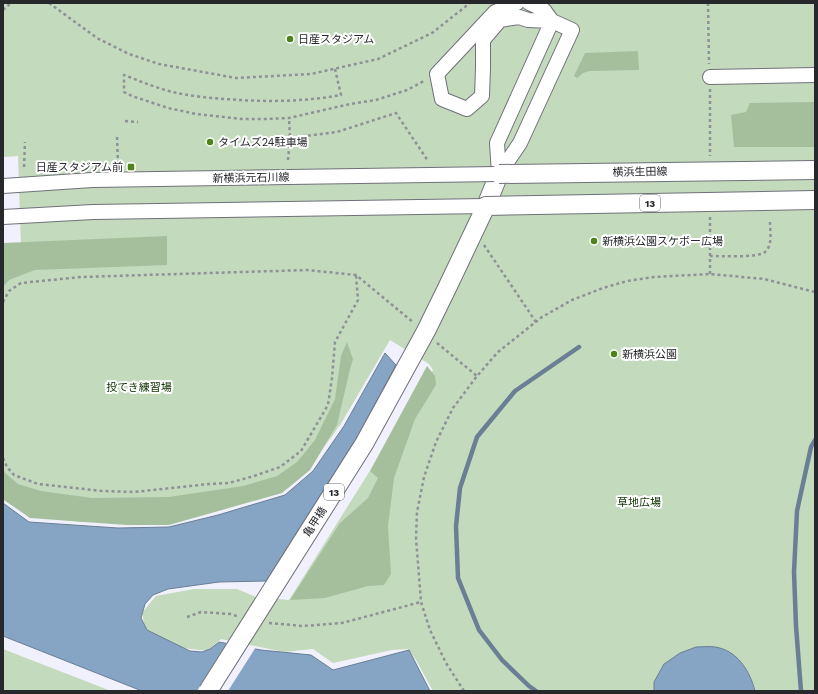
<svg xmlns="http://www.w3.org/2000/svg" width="818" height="694" font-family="'Work Sans','Noto Sans JP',sans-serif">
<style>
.green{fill:#c3dabd}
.forest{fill:#a5bf9d}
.water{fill:#86a4c3;stroke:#6a7f96}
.pier{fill:#f0f1fc}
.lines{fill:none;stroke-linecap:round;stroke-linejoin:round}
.stream{stroke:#6a7f96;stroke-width:4.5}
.minor-casing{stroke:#70707a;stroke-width:16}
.major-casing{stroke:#70707a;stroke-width:20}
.path{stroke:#8f9098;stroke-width:2.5;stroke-dasharray:3 3;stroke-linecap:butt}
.minor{stroke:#fff;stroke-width:14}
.major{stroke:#fff;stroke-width:18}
.minor-bridge-casing{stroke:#70707a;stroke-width:16;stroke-linecap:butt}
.major-bridge-casing{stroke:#70707a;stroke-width:20;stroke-linecap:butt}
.minor-bridge{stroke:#fff;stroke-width:14}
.major-bridge{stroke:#fff;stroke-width:18}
.poi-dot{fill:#4f8319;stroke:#fff;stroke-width:1.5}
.labels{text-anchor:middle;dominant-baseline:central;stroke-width:4;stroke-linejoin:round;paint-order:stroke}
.shield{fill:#fff;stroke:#68686b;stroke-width:1}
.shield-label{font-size:10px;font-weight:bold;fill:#27282c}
.poi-label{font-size:11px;fill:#27282c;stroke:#fff;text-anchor:start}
.street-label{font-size:11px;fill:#27282c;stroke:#fff}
.park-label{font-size:11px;fill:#0f3302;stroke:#fff}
</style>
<rect width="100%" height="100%" fill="#f0f1fc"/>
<path class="green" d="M3,3H815V691H433L416,660L408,649L392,650L333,663L313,649L284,652L221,639L207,651L183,648L146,633L142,613L156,596L194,589H237L256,597L289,600L433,370L429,364L390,340L339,427V426L333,435L300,478L272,495L162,523L83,522L30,517L3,500V268L21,248L18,156L3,157Z
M3,649L111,691H3Z"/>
<path class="forest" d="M638,51L639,70L590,71L583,73L577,78L574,76L585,53Z
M815,102V147H734L731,115L746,112L750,103Z
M167,236V265L35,270L9,280L3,287V243Z
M347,342L353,359L350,369L337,425L310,470L282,493L169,525H126L30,518L3,499V468L5,473L18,484L41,491L92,498L169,497L243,486L277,476L297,462L315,440L335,399L341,356Z
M427,366L435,376L436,385L415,419L394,478L388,526L391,574L384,585L368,586L325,598L290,600L340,523L368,498L378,478L370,471Z"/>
<path class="water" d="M385,353L396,365L359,434L266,581L219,582L168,589L153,595L145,604L141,618L147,630L190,651L202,652L210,649L219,642L261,650L311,655L333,670L409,650L430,691H142L3,636V503L29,522L118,528L169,527L218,515L285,495L313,471L344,426Z
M696,647C702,647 709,646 715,647C737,650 750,671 755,691H654V682L664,664L680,653Z"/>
<path class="pier" d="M228,641L256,647L228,691H197Z"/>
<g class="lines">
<path class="stream" d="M536,691L529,686L502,660L479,630L458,578L456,526L460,488L477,437L515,391L579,347
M801,691L796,626L794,572L797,511L811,447L815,440"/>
<defs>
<path id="minor" d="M517,3L495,12L437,74L442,99L467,109L482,96L483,68V40L500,20L519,17L528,20L552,21
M529,3L544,10L552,21
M552,21L572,30L520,143L499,174L497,143Z
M710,77L815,75"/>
<path id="major" d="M486,206L499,174"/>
</defs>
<use href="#minor" class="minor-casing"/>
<use href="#major" class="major-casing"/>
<path class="path" d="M49,3L97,38L129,54L159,64L236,78L311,74L378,59L432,33L470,3
M708,3L709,64
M3,10L11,3
M335,69L341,95C303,102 264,102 225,99C209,98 192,96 177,93C159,89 142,82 124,75V92L132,96L168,108L196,114L242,119H265L289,118L350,104L376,100L407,90L424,81
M710,89V156
M125,121L138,122
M117,137L118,163
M290,138L337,132L396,113L428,161
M288,160L290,138L289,118
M24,167L25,142
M484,245L536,322
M710,256C721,256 758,258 765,252C773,245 770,231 770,222
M710,274V217
M3,302L9,291L21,283L81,277L307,270L356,275L414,323
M437,343L477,376
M3,458L7,467L14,475L38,484L102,491L134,492L209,484L229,483L254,476L280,467L301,451L328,405L332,378L335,342L358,300L356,275
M187,617L201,612L230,614L237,616
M269,623L303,626L342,623L421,602
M464,691L446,663L430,630L421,602L416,538L417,512L424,477L436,442L453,408L477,376L498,352L542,317L572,300L603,288L627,281L654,277L710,274L764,279L815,292"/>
<use href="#minor" class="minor"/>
<use href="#major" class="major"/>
<defs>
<path id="minor-bridge" d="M3,186L92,180L499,174
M3,217L93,212L486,206"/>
<path id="major-bridge" d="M499,174L815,170
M208,691L364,444L426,331L448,286L486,206L815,200"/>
</defs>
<use href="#minor-bridge" class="minor-bridge-casing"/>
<use href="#major-bridge" class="major-bridge-casing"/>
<use href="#minor-bridge" class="minor-bridge"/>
<use href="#major-bridge" class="major-bridge"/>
</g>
<g class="poi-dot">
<circle cx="290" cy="39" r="4"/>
<circle cx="210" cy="142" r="4"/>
<rect x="127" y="163" width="8" height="8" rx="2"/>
<circle cx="594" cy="241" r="4"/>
<circle cx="614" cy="354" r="4"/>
</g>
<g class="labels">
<g class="shield">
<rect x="640" y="195" width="20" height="16" rx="3"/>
<rect x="324" y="484" width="20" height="16" rx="3"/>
</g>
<g class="shield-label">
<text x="650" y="203">13</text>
<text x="334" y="492">13</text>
</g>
<g class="poi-label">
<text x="298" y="39">日産スタジアム</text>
<text x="218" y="142">タイムズ24駐車場</text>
<text x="123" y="167" text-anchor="end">日産スタジアム前</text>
<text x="602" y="241">新横浜公園スケボー広場</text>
<text x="622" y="354">新横浜公園</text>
</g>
<g class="street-label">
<text transform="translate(640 172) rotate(-1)">横浜生田線</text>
<text transform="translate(251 178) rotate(-1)">新横浜元石川線</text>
<text transform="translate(315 522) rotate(-57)">亀甲橋</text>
</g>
<g class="park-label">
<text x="139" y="387">投てき練習場</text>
<text x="639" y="502">草地広場</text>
</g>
</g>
<rect width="818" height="694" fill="none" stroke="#27282c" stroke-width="8"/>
</svg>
